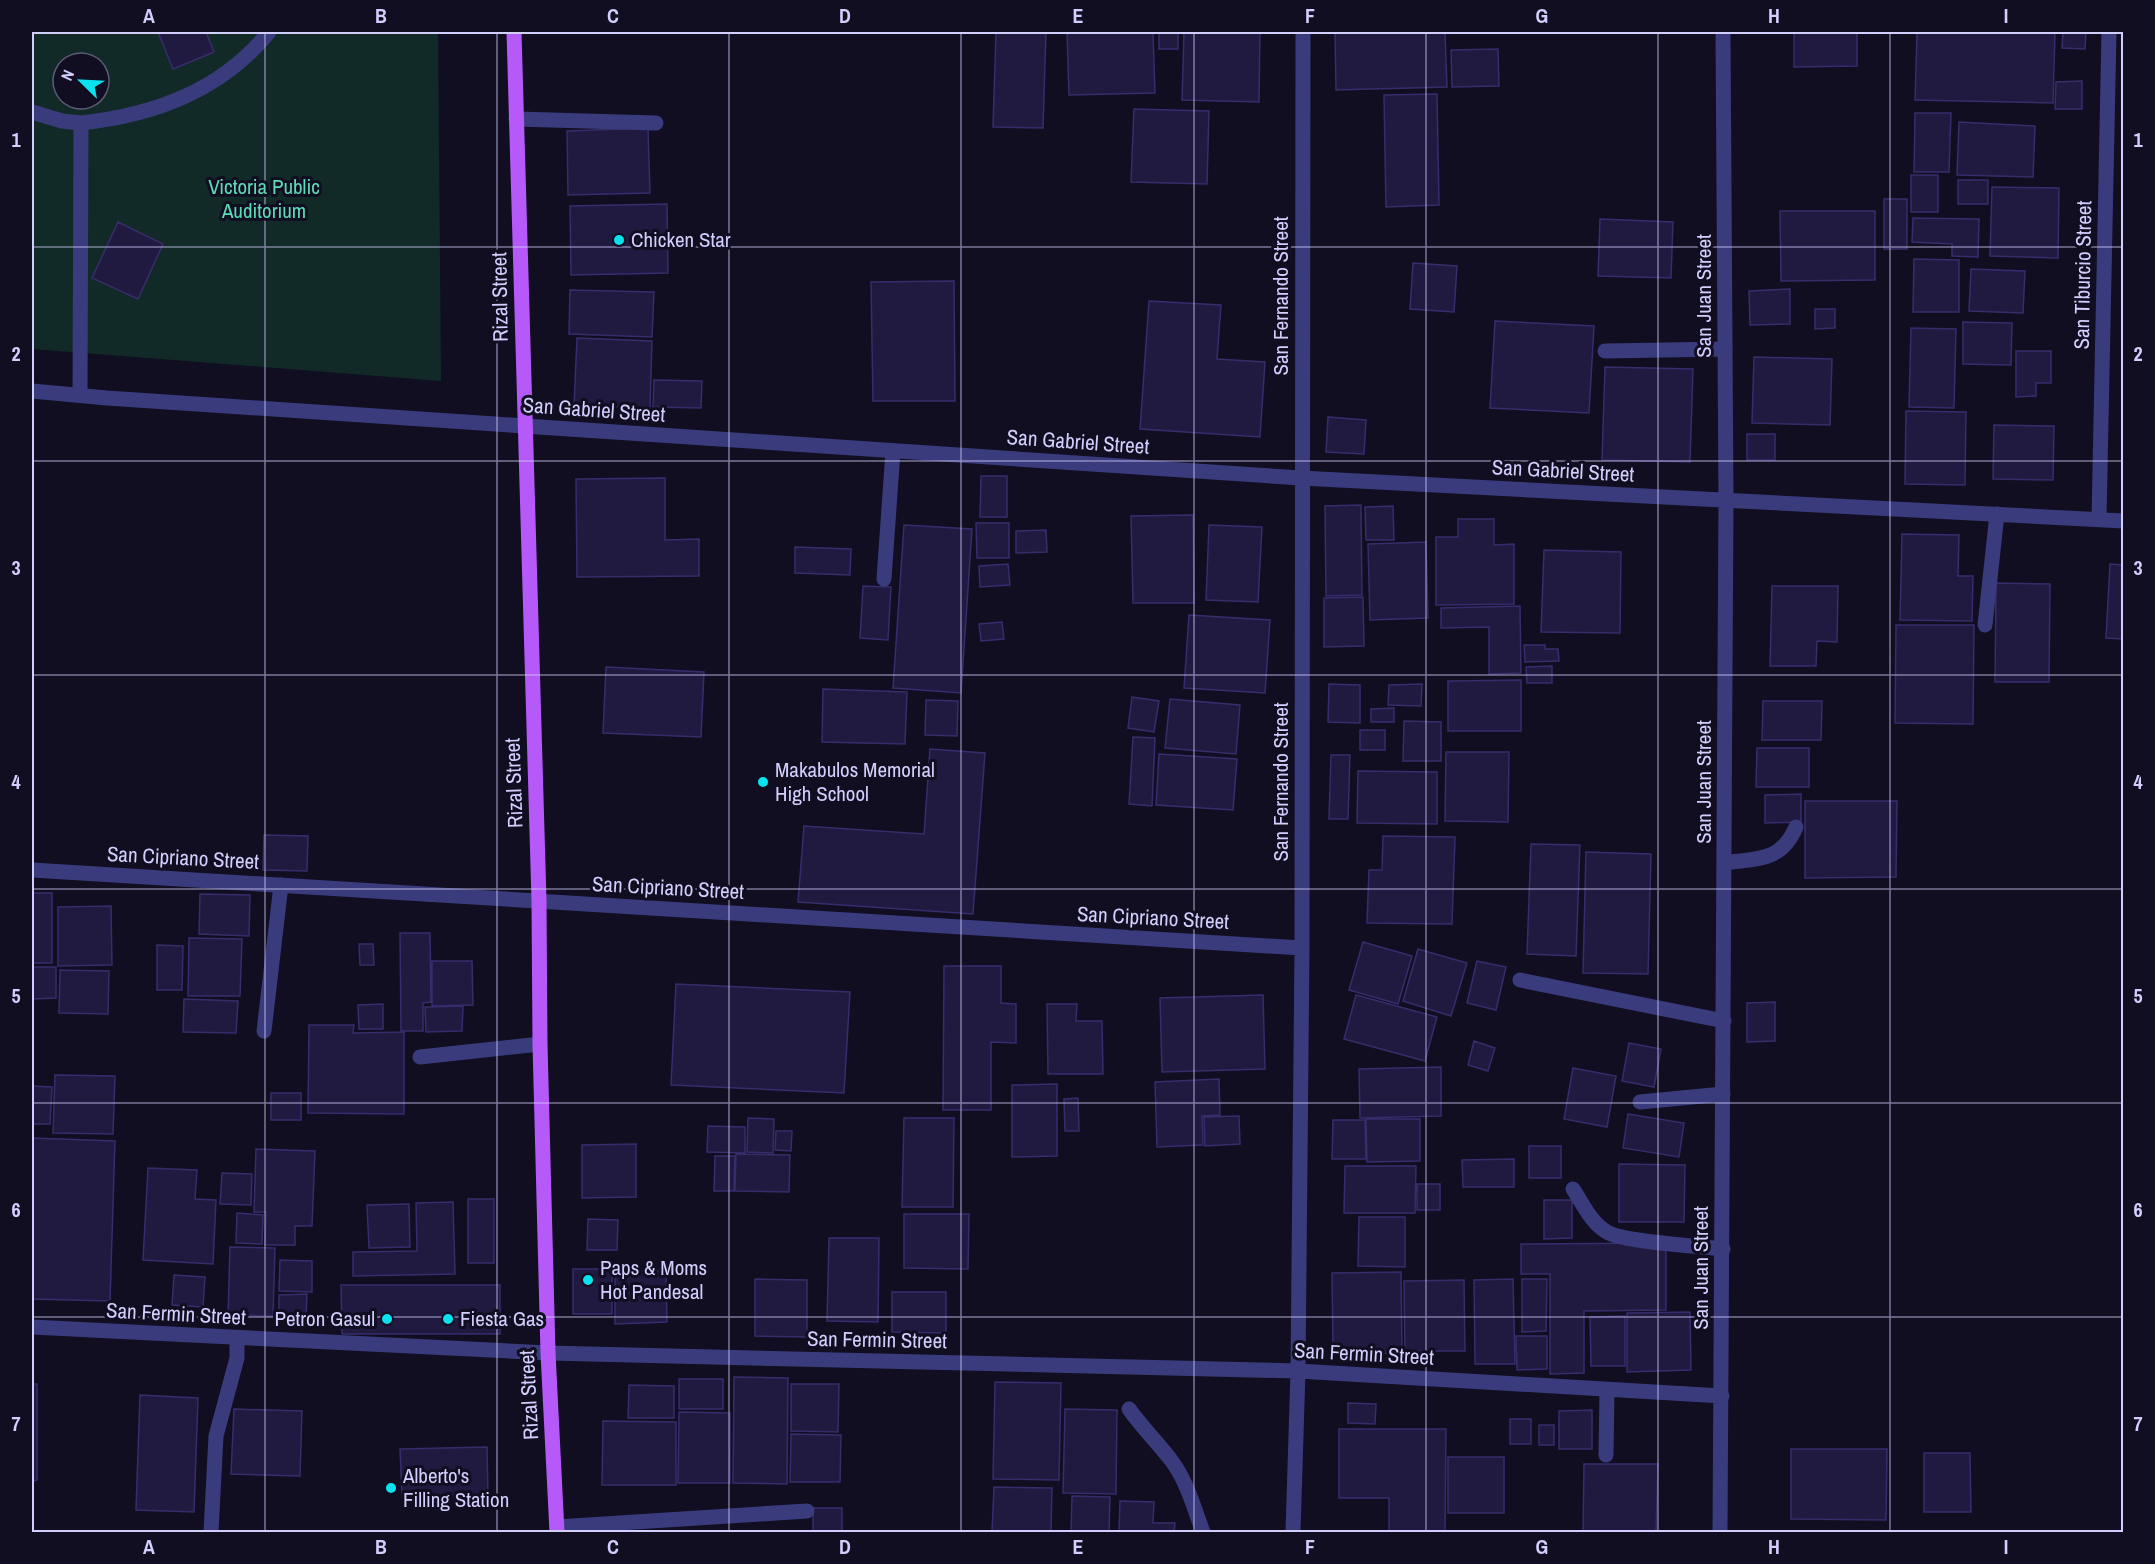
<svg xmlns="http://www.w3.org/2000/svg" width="2155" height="1564" font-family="'Archivo Narrow',sans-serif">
  <rect width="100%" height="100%" fill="#100e20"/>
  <path fill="#112a28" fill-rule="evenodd" d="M32,32H438L441,381L32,349ZM63,63H99V99H63Z"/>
  <path fill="#201a40" stroke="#372d6c" stroke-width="1.5" d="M158,32H206L214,52L173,69Z
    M996,32H1046L1043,128L993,127Z
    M1067,32H1153L1155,93L1069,95Z
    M1159,32H1178V49H1159Z
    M1184,32H1260L1259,102L1182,100Z
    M1335,32H1445L1447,87L1336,90Z
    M1794,32H1857V66L1794,67Z
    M1917,32H2055L2053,103L1915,100Z
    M2063,32H2086L2085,49L2062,48Z
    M1498,49L1499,86L1452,87L1451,50Z
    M2082,81V109H2055L2056,82Z
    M1437,94L1439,205L1386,207L1384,95Z
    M1134,109L1209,111L1207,184L1131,182Z
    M1915,113H1951L1949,172H1914Z
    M1959,122L2035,126L2033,177L1957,175Z
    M648,128L650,193L568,195L567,131Z
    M1911,175H1938V212H1911Z
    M1958,180H1988V204H1958Z
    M1992,187L2059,188L2058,258L1990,256Z
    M1884,199H1907V249H1884Z
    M667,204L668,273L571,275L570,206Z
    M1780,211H1875V280L1781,281Z
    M1913,218L1979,219L1978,257L1952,256V244L1912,242Z
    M1600,219L1673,222L1671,278L1598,276Z
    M118,222L163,244L138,299L92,278Z
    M1914,259L1959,260V312H1913Z
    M1413,263L1457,266L1454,312L1410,309Z
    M1971,269L2025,271L2023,313L1969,311Z
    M954,281L955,401H873L871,282Z
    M1790,289V324L1750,325L1749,291Z
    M570,290L654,292L652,337L569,334Z
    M1149,301L1221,305L1217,359L1265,362L1260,437L1140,429Z
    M1815,309H1835V328L1815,329Z
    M1495,321L1594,326L1589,413L1490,408Z
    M1963,322L2012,323L2011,365L1963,364Z
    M1911,328L1956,329L1954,408L1909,407Z
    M577,338L652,341L650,408L574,406Z
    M2016,351H2051V383H2036V396L2016,397Z
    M1754,357L1832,359L1830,425L1752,423Z
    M1605,367L1693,369L1690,462L1602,460Z
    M654,380L702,381L701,408L653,407Z
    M1906,411L1966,412L1965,485L1905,484Z
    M1328,417L1366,420L1364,454L1326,452Z
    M1994,425L2054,426L2053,480L1993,479Z
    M1747,434H1775V460H1747Z
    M981,476H1007V517H980Z
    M665,478V540L699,539V576L577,577L576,479Z
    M1361,505L1362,595L1326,596L1325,506Z
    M1393,506L1394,540H1366L1365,507Z
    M1193,515L1194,603H1133L1131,516Z
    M1458,519H1494V545L1514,544V604L1436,605V537H1458Z
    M976,523H1009V558H977Z
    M904,525L972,529L961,693L893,688Z
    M1209,525L1262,527L1258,602L1206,600Z
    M1046,530L1047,552L1016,553V531Z
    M1902,534L1959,535L1958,576H1973L1972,621L1900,620Z
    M1426,542L1428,618L1370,620L1368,544Z
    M795,547L851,549L850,575L795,573Z
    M1544,550L1621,552L1620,633L1541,632Z
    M1008,564L1010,585L980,587L979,566Z
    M2110,564L2124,565V639L2106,638Z
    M1996,583L2050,584L2049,682H1995Z
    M863,586L891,587L888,640L860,638Z
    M1772,586H1838L1837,642L1817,641L1816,666H1770Z
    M1363,597L1364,646L1324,647V598Z
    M1520,606L1521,673L1489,674V627L1441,628V608Z
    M1189,615L1270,620L1265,693L1184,688Z
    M1002,622L1004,639L981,641L979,624Z
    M1896,625H1974L1973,724L1895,723Z
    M1524,645H1545V649H1558L1559,661L1525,662Z
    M1552,666V683H1527L1526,667Z
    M606,667L704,672L701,737L603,733Z
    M1521,680V731H1448V681Z
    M1329,684L1360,685V723L1328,722Z
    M1422,684L1421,706L1388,705L1389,685Z
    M823,689L907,692L905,744L822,742Z
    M1132,697L1159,701L1154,732L1128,728Z
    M1170,699L1240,705L1236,754L1165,748Z
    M926,700L958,701L957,736L925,735Z
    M1763,701H1822L1821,740H1762Z
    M1394,708V722H1371V709Z
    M1404,721L1441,722V761H1403Z
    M1360,730H1385V750H1360Z
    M1133,737L1155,738L1152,806L1129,804Z
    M1757,748H1809V787H1756Z
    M930,749L985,753L973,914L798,902L804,826L924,834Z
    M1446,752H1509L1508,822L1445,821Z
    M1159,754L1237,759L1233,810L1156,805Z
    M1331,755H1350L1348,819H1329Z
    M1358,771L1437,772V824L1357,823Z
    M1801,794V822L1765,823V795Z
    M1805,801H1897L1896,877L1805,878Z
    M264,835L308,836L307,871L263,870Z
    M1383,836L1455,837L1452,924L1367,923L1369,870H1382Z
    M1531,844L1580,845L1576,956L1527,954Z
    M1586,852L1651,854L1648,974L1583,973Z
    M32,893H52V963H32Z
    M200,894L250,895L249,936L199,934Z
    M111,906L112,965L58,966V907Z
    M400,933H430L431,1002L423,1003V1031H401Z
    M189,938L242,939L240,996H188Z
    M1363,942L1412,956L1398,1004L1349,990Z
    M359,944H373L374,965H360Z
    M157,945L183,946L182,990H157Z
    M1418,949L1467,963L1451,1016L1403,1001Z
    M432,961H472L473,1005L432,1006Z
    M1477,961L1506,967L1496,1010L1467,1003Z
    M944,966H1001V1003L1016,1004V1043L991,1042V1110H943Z
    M32,967H56V998L32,999Z
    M60,970L109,971L108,1014L59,1013Z
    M676,984L850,992L844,1093L671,1085Z
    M1263,995L1265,1069L1162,1072L1160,998Z
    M1356,995L1437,1017L1425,1061L1344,1039Z
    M184,999L238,1001L236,1033L183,1032Z
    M1775,1002V1041L1747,1042V1003Z
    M383,1004V1029H359L358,1005Z
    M1047,1004H1077L1076,1021H1102L1103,1074H1048Z
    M463,1006L462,1031L426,1032L425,1007Z
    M309,1025H354L353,1033L404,1032V1114L308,1113Z
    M1474,1041L1495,1048L1488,1071L1468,1065Z
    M1629,1043L1661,1049L1654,1087L1622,1081Z
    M1441,1067V1116L1360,1118L1359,1069Z
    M1573,1068L1616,1076L1607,1127L1564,1119Z
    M55,1075L115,1076L113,1134L53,1133Z
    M1219,1079L1220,1115L1202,1116L1203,1145L1157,1147L1155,1082Z
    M1057,1084V1156L1012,1157V1085Z
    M32,1086L52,1087L50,1124H32Z
    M271,1093H301V1120H271Z
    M1078,1098L1079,1131H1065L1064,1099Z
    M1628,1114L1684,1123L1679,1157L1623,1148Z
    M1239,1116L1240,1144L1205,1146L1204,1117Z
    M748,1118L774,1119L773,1153L747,1152Z
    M904,1118H954L953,1207H902Z
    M1366,1119H1420V1161L1367,1162Z
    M1333,1120H1365L1366,1159H1332Z
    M708,1126L745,1127V1153L707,1152Z
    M776,1131H792L791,1151L775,1150Z
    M32,1138L115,1141L110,1301L32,1299Z
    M636,1144V1197L582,1198V1145Z
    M1529,1146H1561V1178H1529Z
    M256,1149L315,1151L312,1226H295V1245H265L266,1212H254Z
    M736,1154L790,1155L789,1192L735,1191Z
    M715,1156H735L734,1191H714Z
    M1514,1159V1187H1463L1462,1160Z
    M1619,1164L1685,1165L1684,1222H1619Z
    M1345,1166H1416L1415,1213H1344Z
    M148,1168L197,1170L195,1199L216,1200L213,1264L143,1260Z
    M222,1173L252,1174L251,1205L220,1204Z
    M1417,1184H1440V1210H1417Z
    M468,1199H494V1263H468Z
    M1544,1200H1572V1238L1544,1239Z
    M453,1202L455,1274L353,1276V1252L417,1251L416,1203Z
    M409,1204L410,1247L369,1248L367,1205Z
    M237,1213L263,1215L262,1244L236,1243Z
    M904,1214H969L968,1269L904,1268Z
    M1359,1217H1405V1267L1358,1266Z
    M588,1219L618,1220L617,1250H587Z
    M829,1238H879L878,1322L827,1321Z
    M1666,1243V1310L1584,1311V1373L1550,1374V1274H1521V1244Z
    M230,1247L275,1248L273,1316L228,1315Z
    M280,1260L312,1261V1292L279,1291Z
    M573,1269H612V1314H573Z
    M615,1271H666L667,1322L615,1324Z
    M1401,1272L1402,1353L1333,1354L1332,1273Z
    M174,1275L205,1277L203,1307L172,1305Z
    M755,1279L807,1280V1337L755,1336Z
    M1513,1279L1515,1364H1475L1474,1280Z
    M1522,1279H1547L1546,1331L1522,1332Z
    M1464,1280L1465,1351H1405L1404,1281Z
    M341,1285H500V1334H342Z
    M892,1292H946V1333L892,1332Z
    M307,1294L306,1316H279V1295Z
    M1690,1312L1691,1370L1627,1372V1313Z
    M1625,1316V1366H1591L1590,1317Z
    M1516,1336H1547V1369L1517,1370Z
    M734,1377L788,1378L787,1484L733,1483Z
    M679,1379H723V1409H679Z
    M995,1382L1061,1383L1059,1480L993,1479Z
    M32,1384H37V1480L32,1481Z
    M791,1384H839L838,1432L791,1431Z
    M629,1385L674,1386V1418H628Z
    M140,1395L198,1398L194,1512L136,1510Z
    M1348,1403L1376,1404L1375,1424L1348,1423Z
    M234,1409L302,1411L300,1476L231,1474Z
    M1065,1409L1117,1410L1116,1494L1063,1493Z
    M1592,1410V1449H1559V1411Z
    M679,1412L730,1413V1483H678Z
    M1510,1419H1531V1444H1510Z
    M603,1421L676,1422V1485H602Z
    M1539,1425H1554V1445H1539Z
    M1339,1429H1446L1445,1532H1389V1498H1339Z
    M791,1434L841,1435L840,1482H790Z
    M487,1447L488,1494L402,1496L400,1449Z
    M1791,1449H1887L1886,1520L1791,1519Z
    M1924,1453H1970L1971,1512H1924Z
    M1448,1457H1504V1513H1448Z
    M1584,1464H1658L1656,1532H1583Z
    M994,1487L1052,1488L1051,1532H992Z
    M1072,1496L1110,1497L1109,1532H1071Z
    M1120,1501L1154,1502L1153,1523H1175L1174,1532H1119Z
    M813,1508H842V1532H813Z"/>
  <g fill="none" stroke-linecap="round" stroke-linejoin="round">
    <path stroke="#3a3b7d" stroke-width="15" d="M32,112L62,121L81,123L80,395
      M516,119L656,123
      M81,123C154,115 221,91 269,32
      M1605,351L1725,349
      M884,579L893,451
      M1985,625L1997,514
      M1725,863C1758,858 1781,862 1796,827
      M264,1031L281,885
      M420,1057L540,1044
      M1640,1102L1723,1094
      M1573,1189C1583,1204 1591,1223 1607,1232C1622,1242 1700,1246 1723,1249
      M1129,1409C1142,1427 1157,1442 1171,1460C1187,1481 1194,1508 1203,1532
      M1606,1455L1607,1390"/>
    <path stroke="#3a3b7d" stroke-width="15" d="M32,391L107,398L1301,478L2124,521
      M2099,519L2109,32
      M32,870L1302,948
      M1520,980L1724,1021
      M32,1327L548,1353L1298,1371L1722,1396
      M557,1527L807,1511
      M211,1532L216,1436L237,1358V1338
      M1293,1532L1298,1371L1302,948L1303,32
      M1720,1532L1726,501L1723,32"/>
    <path stroke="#b659f9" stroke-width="15" d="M514,32L539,901L540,1044L548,1353L557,1532"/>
  </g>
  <path fill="none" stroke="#d2cefd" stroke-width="1.5" stroke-opacity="0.55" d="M265,32V1532M497,32V1532M729,32V1532M961,32V1532M1194,32V1532M1426,32V1532M1658,32V1532M1890,32V1532M32,247H2124M32,461H2124M32,675H2124M32,889H2124M32,1103H2124M32,1317H2124"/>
  <g fill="#08e3ef" stroke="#100e20" stroke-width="2">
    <circle cx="619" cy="240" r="6"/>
    <circle cx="763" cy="782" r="6"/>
    <circle cx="588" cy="1280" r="6"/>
    <circle cx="387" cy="1319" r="6"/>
    <circle cx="448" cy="1319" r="6"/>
    <circle cx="391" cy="1488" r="6"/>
  </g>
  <g text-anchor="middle" stroke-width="6" stroke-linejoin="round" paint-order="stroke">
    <g font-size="21" fill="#5ddab6" stroke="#100e20">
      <text x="264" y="194">Victoria Public<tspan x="264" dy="24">Auditorium</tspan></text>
    </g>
    <g font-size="21" fill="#d2cefd" stroke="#100e20" text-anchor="start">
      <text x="631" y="247">Chicken Star</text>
      <text x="775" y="777">Makabulos Memorial<tspan x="775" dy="24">High School</tspan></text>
      <text x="600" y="1275">Paps &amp; Moms<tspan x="600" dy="24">Hot Pandesal</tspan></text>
      <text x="375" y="1326" text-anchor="end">Petron Gasul</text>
      <text x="460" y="1326">Fiesta Gas</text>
      <text x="403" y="1483">Alberto's<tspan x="403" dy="24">Filling Station</tspan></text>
    </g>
    <g font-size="21" fill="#d2cefd" stroke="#100e20">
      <text transform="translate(2083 275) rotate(-89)" y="7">San Tiburcio Street</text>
      <text transform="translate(1281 296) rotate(-90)" y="7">San Fernando Street</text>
      <text transform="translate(1704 296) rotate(-90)" y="7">San Juan Street</text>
      <text transform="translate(500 297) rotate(-91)" y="7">Rizal Street</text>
      <text transform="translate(594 410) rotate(4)" y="7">San Gabriel Street</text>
      <text transform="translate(1078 442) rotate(4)" y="7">San Gabriel Street</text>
      <text transform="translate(1563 471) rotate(3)" y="7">San Gabriel Street</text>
      <text transform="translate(1281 782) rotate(-90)" y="7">San Fernando Street</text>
      <text transform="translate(1704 782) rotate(-90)" y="7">San Juan Street</text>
      <text transform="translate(514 783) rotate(-92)" y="7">Rizal Street</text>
      <text transform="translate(183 858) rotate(3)" y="7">San Cipriano Street</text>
      <text transform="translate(668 888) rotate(3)" y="7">San Cipriano Street</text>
      <text transform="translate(1153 918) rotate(3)" y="7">San Cipriano Street</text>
      <text transform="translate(1701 1268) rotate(-90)" y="7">San Juan Street</text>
      <text transform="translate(176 1314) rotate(3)" y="7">San Fermin Street</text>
      <text transform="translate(877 1340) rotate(1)" y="7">San Fermin Street</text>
      <text transform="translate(1364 1354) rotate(3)" y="7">San Fermin Street</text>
      <text transform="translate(529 1395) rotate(-93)" y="7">Rizal Street</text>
    </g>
  </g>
  <rect width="2155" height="1564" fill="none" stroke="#100e20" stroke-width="66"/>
  <g transform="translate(81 81) rotate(294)"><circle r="28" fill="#100e20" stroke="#5e5b78" stroke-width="1.5"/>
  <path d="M0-4.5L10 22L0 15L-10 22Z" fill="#08e3ef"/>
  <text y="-9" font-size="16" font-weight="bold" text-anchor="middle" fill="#d2cefd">N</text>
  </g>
  <rect x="33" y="33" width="2089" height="1498" fill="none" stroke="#d2cefd" stroke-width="2"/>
  <g font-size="20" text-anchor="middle" font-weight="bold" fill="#d2cefd">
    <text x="149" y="23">A</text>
    <text x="381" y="23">B</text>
    <text x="613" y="23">C</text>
    <text x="845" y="23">D</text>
    <text x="1078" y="23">E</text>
    <text x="1310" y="23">F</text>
    <text x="1542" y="23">G</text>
    <text x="1774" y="23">H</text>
    <text x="2006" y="23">I</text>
    <text x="16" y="147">1</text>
    <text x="2138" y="147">1</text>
    <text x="16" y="361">2</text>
    <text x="2138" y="361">2</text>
    <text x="16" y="575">3</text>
    <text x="2138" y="575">3</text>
    <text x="16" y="789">4</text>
    <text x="2138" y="789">4</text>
    <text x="16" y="1003">5</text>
    <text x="2138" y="1003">5</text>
    <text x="16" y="1217">6</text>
    <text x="2138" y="1217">6</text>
    <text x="16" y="1431">7</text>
    <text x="2138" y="1431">7</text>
    <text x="149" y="1554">A</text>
    <text x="381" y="1554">B</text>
    <text x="613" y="1554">C</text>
    <text x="845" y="1554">D</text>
    <text x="1078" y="1554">E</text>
    <text x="1310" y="1554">F</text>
    <text x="1542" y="1554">G</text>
    <text x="1774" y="1554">H</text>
    <text x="2006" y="1554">I</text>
  </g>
</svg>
